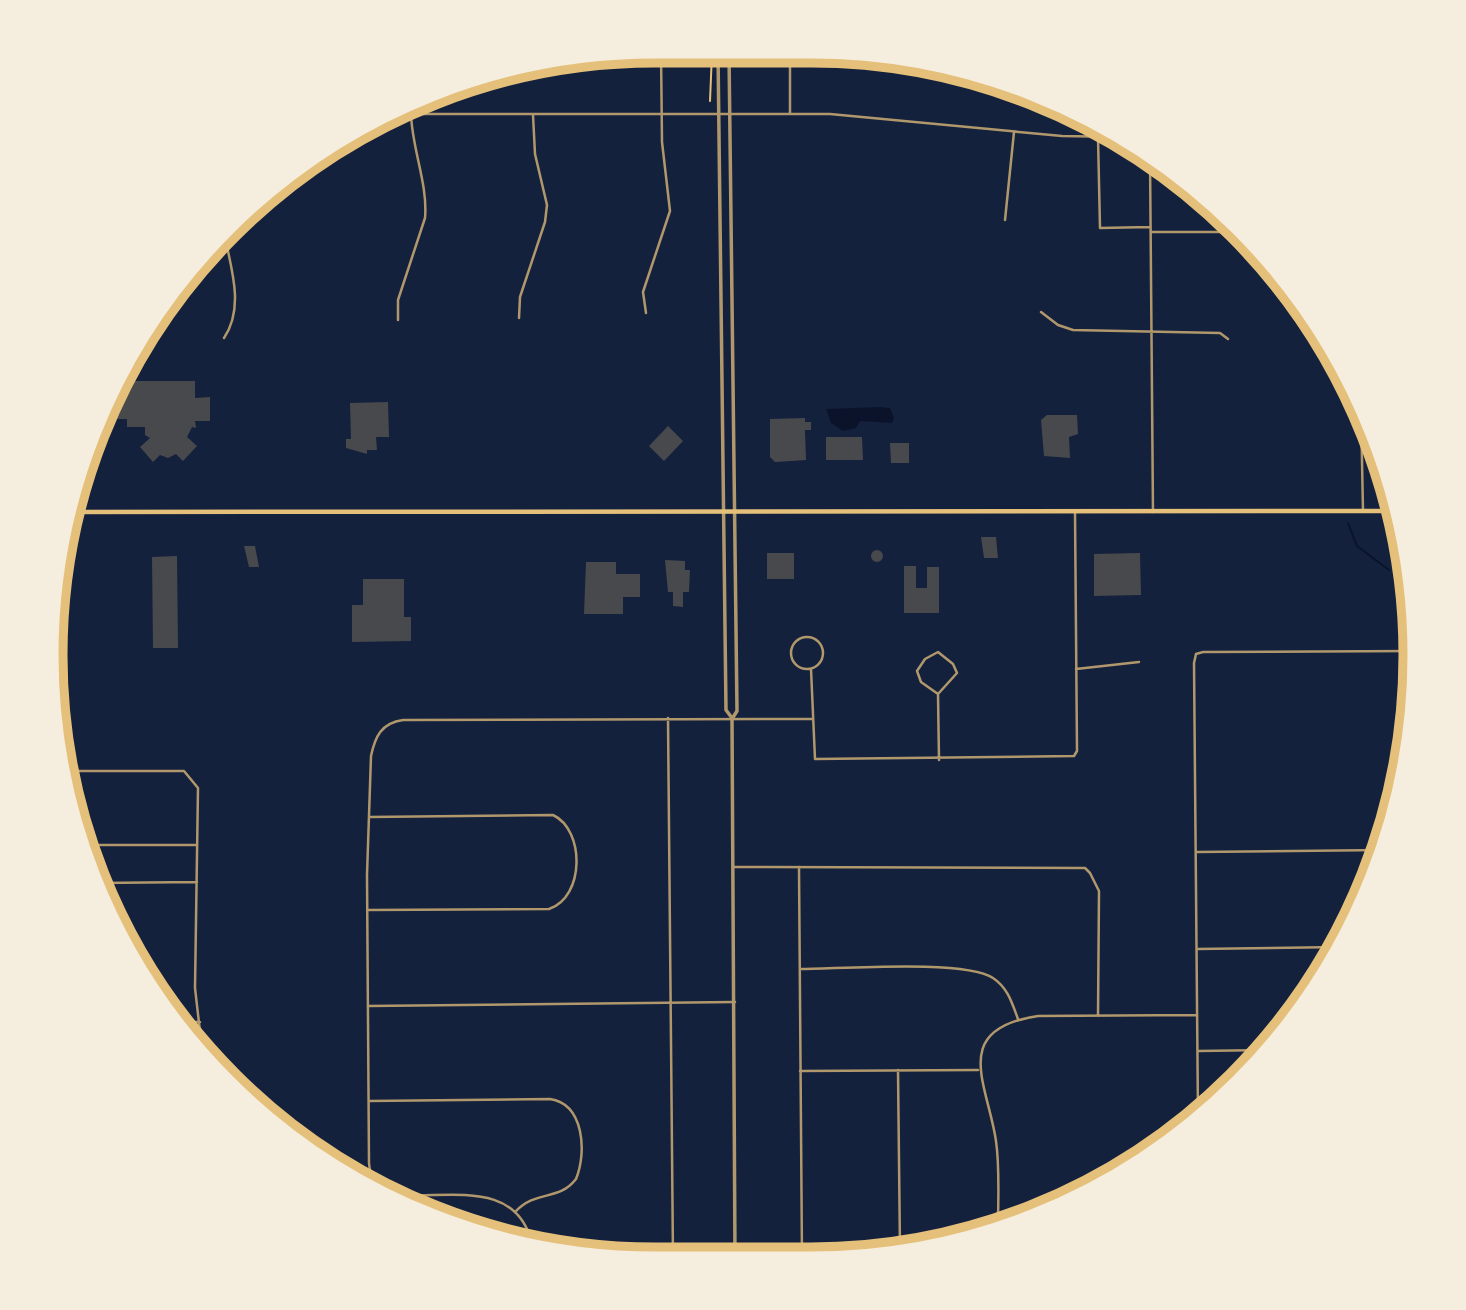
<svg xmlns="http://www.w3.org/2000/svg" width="1466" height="1310" font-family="'PT Sans Narrow',sans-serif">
  <rect width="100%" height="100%" fill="#14213d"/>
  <path fill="#0b132b" d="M879,407L890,408L894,418L892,423L860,421L856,428L843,431L831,423L826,409Z"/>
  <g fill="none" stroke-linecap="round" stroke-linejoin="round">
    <path stroke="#0b132b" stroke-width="2" d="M1348,523L1357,546L1389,570"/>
  </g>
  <path fill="#48494c" d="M117,381H195V398L210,397V421H195L196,428L192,427L187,437L197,446L183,461L176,454L168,458L160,455L153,462L140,447L150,438L145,435V427H127V419H117Z
    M388,402L389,437H376L377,450H367V454L346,448V439H351L350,403Z
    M1077,415L1078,434L1069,437L1070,458L1044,456L1041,420L1047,415Z
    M805,418V422H811V430H805L806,460L775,462L770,457V419Z
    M668,426L683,441L664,461L649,446Z
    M826,437H862L863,460H826Z
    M890,443H909V463H891Z
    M981,537H996L998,558H984Z
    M244,546H255L259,567H249Z
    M871 556a6 6 0 1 1 12 0a6 6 0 1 1-12 0Z
    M767,553H794V579H767Z
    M1140,553L1141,595L1094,596V554Z
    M177,556L178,648H153L152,557Z
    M665,560L685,561V570H690L689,592H683V607L673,606V592H668Z
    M586,562H616V574H640V597H623V614H584Z
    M904,566H916V588H927V567H939V613H904Z
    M363,579H404V617H411V641L352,642V605H363Z"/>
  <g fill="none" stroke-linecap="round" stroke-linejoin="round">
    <path stroke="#e5c07b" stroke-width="2" d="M710,101L712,53"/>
    <path stroke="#b1986c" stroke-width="2.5" d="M790,56V113
      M387,114H830L1062,136L1121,137
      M1091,124V137
      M1098,137L1100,228L1150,227
      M1150,158L1153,512
      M1005,220L1014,132
      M1151,232H1239
      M1041,312L1058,325L1073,330L1220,333L1228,339
      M646,313L643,292L670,211L662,142L661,51
      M519,318L520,297L545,222L547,205L535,154L533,115
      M398,320V300L425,218C428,184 412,149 411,114
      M224,338C244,309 232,270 225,238
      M1361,409L1363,511
      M791 653a16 16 0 1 1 32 0a16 16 0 1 1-32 0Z
      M811,669L815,759L1074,756L1077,751L1075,512
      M1076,669L1139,662
      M938,694L921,682L917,671L925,659L938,652L953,664L957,673L938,694L939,760
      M668,718L673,1258
      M66,771H184L198,788L195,988L202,1049
      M84,845H196
      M1197,852L1383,850
      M733,867L1085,868L1090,873L1099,891L1098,1016
      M799,867L802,1258
      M98,883L197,882
      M367,910L549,909C585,897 585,830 553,815L369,817
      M1197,949L1339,947
      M800,969C839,969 965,959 993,978C1008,988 1012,1003 1018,1019
      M368,1006L735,1002
      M175,1022H200
      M1198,1051L1268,1050
      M898,1070L900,1250
      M800,1071L978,1070
      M369,1101L550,1099C584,1104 587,1152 576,1179C558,1202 537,1189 515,1212
      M1198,1116L1194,663L1196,654L1203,652L1413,651
      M998,1227C998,1199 1000,1169 996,1141C988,1085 949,1029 1038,1016L1197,1015
      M532,1244C516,1175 441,1201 391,1194C377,1189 370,1178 369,1163L367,875L371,756C375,737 381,723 403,720L812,719"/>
    <path stroke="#b1986c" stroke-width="3.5" d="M718,53L726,710L732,718
      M729,54L737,711L732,719L735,1258"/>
    <path stroke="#e5c07b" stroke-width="4.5" d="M71,512L1397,511"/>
  </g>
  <path d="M0 0H1466V1310H0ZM655 63H811A592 592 0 0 1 1403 655V655A592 592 0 0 1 811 1247H655A592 592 0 0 1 63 655V655A592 592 0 0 1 655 63Z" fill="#f5edde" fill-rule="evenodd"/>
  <path fill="none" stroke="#e5c07b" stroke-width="9" d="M655 63H811A592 592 0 0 1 1403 655V655A592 592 0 0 1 811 1247H655A592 592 0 0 1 63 655V655A592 592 0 0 1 655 63Z"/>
</svg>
